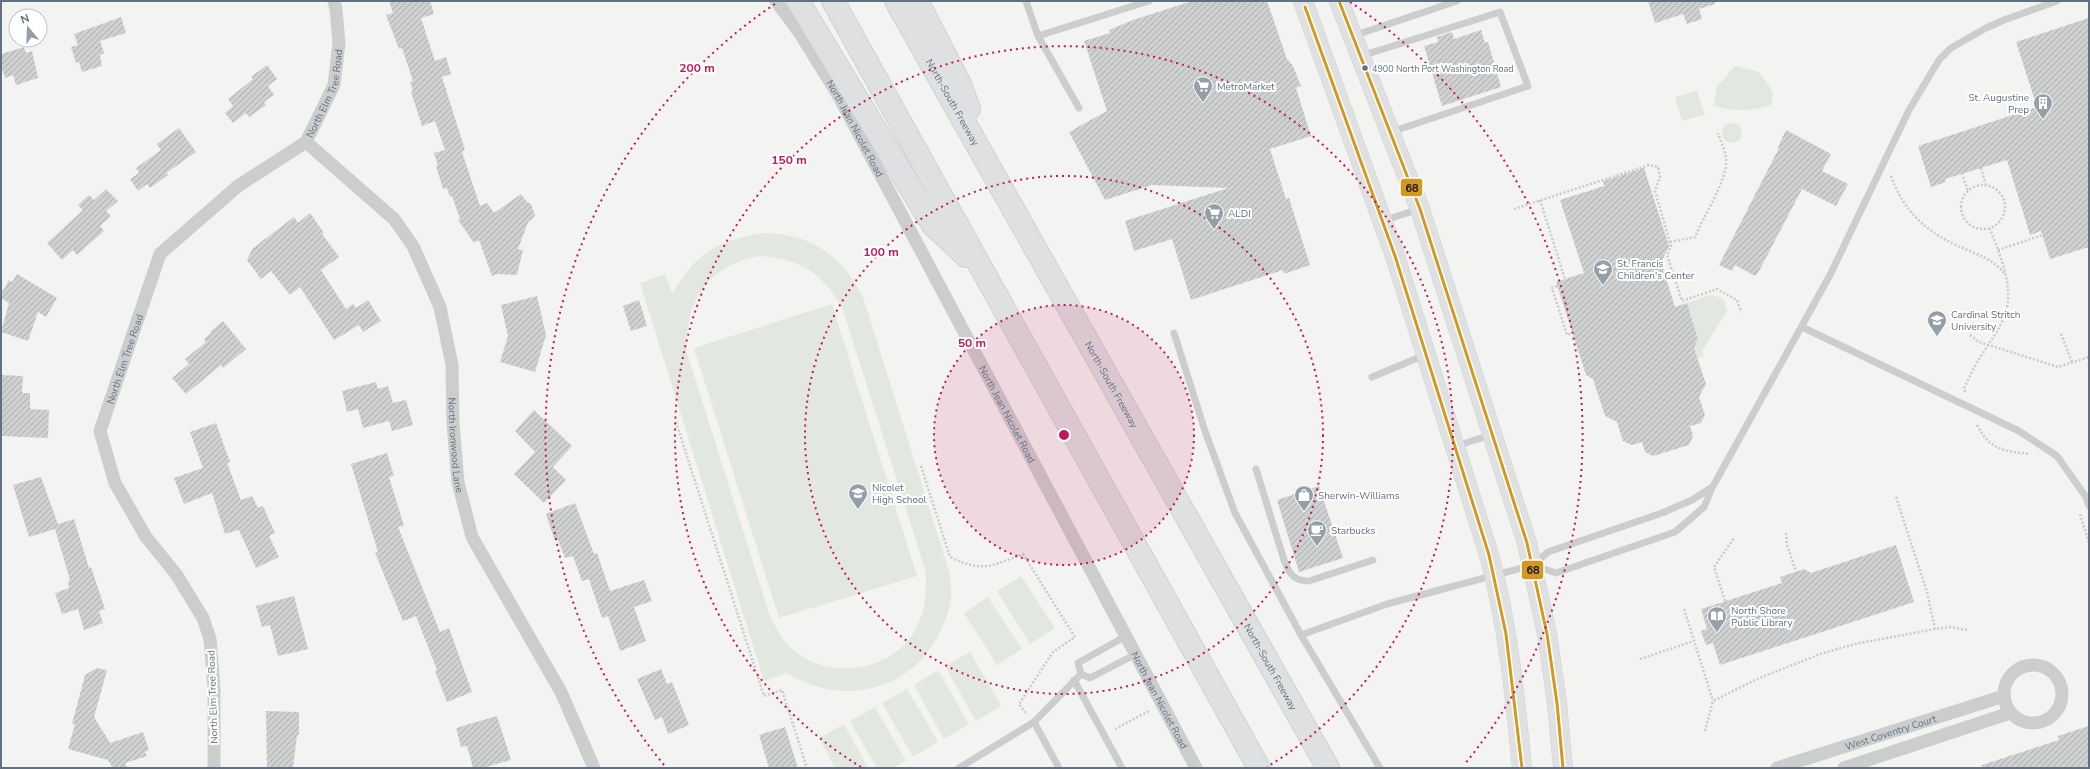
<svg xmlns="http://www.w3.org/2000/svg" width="2090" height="769" font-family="'Nunito Sans',sans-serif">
  <defs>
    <pattern id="building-hatch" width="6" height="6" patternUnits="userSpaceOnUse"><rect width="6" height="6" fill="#cfd1d1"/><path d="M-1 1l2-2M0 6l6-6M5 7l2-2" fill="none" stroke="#abaeaf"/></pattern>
  </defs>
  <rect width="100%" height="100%" fill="#f3f4f1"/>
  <path fill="#e2e7df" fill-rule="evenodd" d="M1735,66L1759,72L1773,92L1771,105C1750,111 1734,112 1713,106L1717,87Z
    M1697,91L1705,115L1682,121L1675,97Z
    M1722 133a10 10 0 1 1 20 0a10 10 0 1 1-20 0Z
    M762,233C811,233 841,255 863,297L950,574C950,582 952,590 951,598C950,609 945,620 941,630C913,691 843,708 787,673L764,681L640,283L665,274L672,294C694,255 718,240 762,233ZM760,256C801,259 821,272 842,307L925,569C926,586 927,601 921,617C903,671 830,685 790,647C780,638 775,625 769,613L687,353C683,303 709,264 760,256Z
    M1711,295L1723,298L1727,311L1702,351L1704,356L1697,358L1694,348L1698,339L1687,303Z
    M832,304L917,576L779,618L694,348Z
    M1021,576L1055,628L1030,644L997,591Z
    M988,597L1022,649L997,665L964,613Z
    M970,652L1001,706L976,721L945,666Z
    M938,670L969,724L944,739L914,685Z
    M907,689L938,742L913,757L882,703Z
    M875,707L906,761L893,768H877L850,721Z
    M844,724L868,768H835L819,738Z"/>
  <path fill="url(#building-hatch)" d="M389,1H430L434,14L421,18L435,61L446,57L451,74L442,77L465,150L462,152L480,206L487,203L494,213L521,194L527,202L531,204L535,216L528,222L518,249L523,250L517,275L498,274L492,276L479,240L474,243L458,220L460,219L452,196L450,197L447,188L443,189L436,166L438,165L434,153L445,150L435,121L422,126L411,92L413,91L410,82L413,81L402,48L399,49L386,15L393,13Z
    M1192,1H1267L1287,59L1293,66L1301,86L1296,88L1311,136L1270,149L1286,199L1289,198L1310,265L1284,274L1283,270L1191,300L1172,239L1134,251L1125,221L1228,188L1152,185L1105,200L1069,132L1107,111L1084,41L1110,33L1109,30L1133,20Z
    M1648,1H1715V4L1699,9L1702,19L1687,24L1683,14L1655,23Z
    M121,17L126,33L100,41L104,53L100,55L102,66L82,72L79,62L76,63L71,47L78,45L74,34Z
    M2089,18V247L2050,259L2041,231L2030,235L2007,160L1945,179L1946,182L1931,187L1918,146L2037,107L2016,42Z
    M1481,30L1485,43L1488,42L1501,87L1442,106L1424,46L1438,42L1437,37L1452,32L1454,39Z
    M24,47L26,53L32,51L38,78L16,85L13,75L5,78L1,65V54Z
    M267,65L277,79L268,86L274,95L264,102L266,105L249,117L246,113L233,123L225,113L233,106L228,99L253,79L251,77Z
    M179,128L196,152L166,173L168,175L150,188L147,184L138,191L130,179L139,173L136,168L161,150L157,144Z
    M1786,130L1831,154L1822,171L1848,184L1836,206L1802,189L1758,273L1755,276L1735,265L1732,271L1719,265L1779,148L1778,147Z
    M1644,168L1669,246L1661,262L1675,307L1687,303L1698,339L1694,348L1706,384L1699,397L1705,415L1701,423L1690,426L1693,436L1689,445L1653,456L1645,452L1642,442L1632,445L1623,441L1617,422L1605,416L1593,379L1586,375L1556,282L1584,273L1560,200L1604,186L1603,181Z
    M106,189L118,201L106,211L111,216L100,226L104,231L77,255L73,250L62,260L47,243L83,210L78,205L89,195L94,200Z
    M310,213L324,233L322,234L339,257L321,270L346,309L353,304L356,308L368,300L381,321L363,332L359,325L334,340L300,287L290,295L271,271L261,279L247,260L252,249L294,217L298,223Z
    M17,274L57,298L46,317L38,312L28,341L1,332L9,303L1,298V294L9,280L12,282Z
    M537,296L546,335L535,372L500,362L508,336L501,305Z
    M639,300L647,326L631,331L623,306Z
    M223,321L246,349L223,368L221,365L186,394L172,378L189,364L185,359L206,342L204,339L211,333L210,332Z
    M1,375L23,376L22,393H30V409L49,410L48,438L1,436Z
    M376,382L378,389L388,386L393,403L406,400L413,425L392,431L389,421L363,428L358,409L347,412L342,391Z
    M534,410L572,446L553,467L566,480L544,503L514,474L535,452L515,431Z
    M216,423L230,462L227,463L241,500L252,496L258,508L263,506L275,533L269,536L279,557L256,568L239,530L225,534L212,493L184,504L174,478L203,468L190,432Z
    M387,453L394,476L389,477L404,526L398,527L440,632L449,628L472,692L447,702L435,671L437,670L416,616L403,621L375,553L378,552L351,464Z
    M41,477L58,524L74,519L89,568L91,567L105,609L99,611L103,623L84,630L78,609L62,614L55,593L69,588L68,581L70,580L55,529L29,537L13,485Z
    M1319,486L1343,558L1299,572L1277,500Z
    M575,503L594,554L597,553L610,591L644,580L652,601L634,607L646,641L620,651L608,616L602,618L589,579L582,581L573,556L565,558L558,540L555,541L546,514Z
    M1896,545L1914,602L1720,665L1713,643L1706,645L1701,631L1707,629L1701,609L1782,583L1780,577L1804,569L1811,573Z
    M294,596L308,649L278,656L270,625L262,627L256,606Z
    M97,668L107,670L94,717L110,743L143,732L149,750L145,752L147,756L125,763L128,768H113L108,760L68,749L75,724H72L85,675Z
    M661,669L667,684L672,682L689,725L668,734L662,717L655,720L637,679Z
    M266,711L299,712V735H297L293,768H267Z
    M497,716L511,760L482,768H473L467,746L461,747L456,728Z
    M2089,726V768H1982V765L2059,740L2058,736Z
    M785,727L798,768H769L759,735Z"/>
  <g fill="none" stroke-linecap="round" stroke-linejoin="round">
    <g stroke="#d1d2d2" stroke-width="20">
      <path id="secondary" d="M1303,1L1395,256L1489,555C1508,625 1515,696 1522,768
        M1339,1L1420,209L1527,543L1547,634L1557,703L1563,768"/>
    </g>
    <g stroke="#d0d1d1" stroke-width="24">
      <g id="highway">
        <path d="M798,1L933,225L966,256"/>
        <path d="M833,1L1259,768"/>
        <path id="s5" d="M896,1L1328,768"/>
        <path d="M917,1L959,82L969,109"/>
      </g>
    </g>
    <path stroke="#cacacb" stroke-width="2.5" stroke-dasharray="2 2" stroke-linecap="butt" d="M1981,168L1986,185
      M1962,173L1968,191
      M1891,176C1903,210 1925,231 1958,246C1976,254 1992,258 2005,274
      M1961 207a22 22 0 1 1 44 0a22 22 0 1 1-44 0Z
      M1540,200L1565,279
      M1514,209L1649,165L1658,167L1660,177L1655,191L1671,246L1667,255L1682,301L1717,289L1737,300L1741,312
      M1670,242L1695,237C1703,217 1728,179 1726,160C1726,151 1720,141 1718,133
      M1998,250L2043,235
      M1557,286L1552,288L1567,335L1572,333
      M2061,334L2072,362
      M1970,335L1979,342L2058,367L2089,357
      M1965,392L1964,388C1968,381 1971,373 1975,366C1988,342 2011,320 2008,291C2007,270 1997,248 1990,229
      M676,422L764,696L782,690L807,768
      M1977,425C1990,450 2004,451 2030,454
      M921,466L950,557C983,573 991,566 1023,554L1075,637L1053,652L1019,704L1026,713
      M1896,497L1927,592L1935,629
      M2080,514L2089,543
      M1786,533L1787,545L1796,571
      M1725,601L1714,567L1734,538
      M1684,609L1713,701
      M1640,659L1694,641
      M1115,729L1149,711
      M1705,731L1713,701L1757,679L1823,653L1855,644L1935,629L1950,627L1967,630"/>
    <path stroke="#cccece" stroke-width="7" d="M1026,1L1038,36L1149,1
      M1038,36L1079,108
      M1353,36L1457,1
      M1361,56L1500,12L1528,86L1391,132
      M1383,221L1419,209
      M1802,327L2019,431L2057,456L2086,497L2089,506
      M1174,333L1205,431L1235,513L1301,635L1380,768
      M1372,377L1425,355
      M1456,446L1491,435
      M1256,469L1284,560C1289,573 1293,581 1309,581L1373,560
      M1535,566L1556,573L1675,532L1704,507L1712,488L1830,275L1909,110L1939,60L1951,48L1986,28L2004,20L2057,1
      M1301,635L1387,604L1533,565L1548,552L1662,513L1692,500L1711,488
      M1126,636L1078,663L1081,674L1090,678L1136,654
      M1074,680L1122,768
      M1034,722L1059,768
      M959,768L1034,722L1081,674"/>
    <g stroke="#cccece" stroke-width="13">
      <path id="s1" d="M776,1L801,35L837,93L1196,768"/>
      <path id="s2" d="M306,142L394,219L413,246L440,307L452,365L453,424L458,482L472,537L561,692L594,768"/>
      <circle cx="2033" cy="694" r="29"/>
      <path id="s3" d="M214,768V688L210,639L203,618L176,574L146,537L115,483L100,431L160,254L238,186L306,142L334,85L339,43L336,9L334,1"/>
      <path id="s4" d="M1777,768L2004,696"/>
      <path d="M1844,768L2010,713"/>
    </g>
    <use href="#secondary" stroke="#dfe0e1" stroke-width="19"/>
    <use href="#highway" stroke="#dfe0e1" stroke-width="22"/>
    <g stroke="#fff" stroke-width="6">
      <path id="bus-1" d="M1339,1L1420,209L1527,543L1547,634L1557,703L1563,768
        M1305,7L1395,256L1489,555L1506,634L1522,768"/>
    </g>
    <use href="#bus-1" stroke="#d29921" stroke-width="3"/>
  </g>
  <circle cx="1064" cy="435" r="130" fill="#c2185b" fill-opacity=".12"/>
  <g fill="none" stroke="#c2185b" stroke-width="2" stroke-dasharray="2 4">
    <circle cx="1064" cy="435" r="130"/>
    <circle cx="1064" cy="435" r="259"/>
    <path d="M861 767A389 389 0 1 1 1267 767"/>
    <path d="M664 765A519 519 0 0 1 778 2M1350 2A519 519 0 0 1 1464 765"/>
  </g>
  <defs>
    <g id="supermarket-pin" transform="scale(1)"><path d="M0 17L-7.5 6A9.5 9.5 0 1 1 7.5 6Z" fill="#949faa" stroke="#fff"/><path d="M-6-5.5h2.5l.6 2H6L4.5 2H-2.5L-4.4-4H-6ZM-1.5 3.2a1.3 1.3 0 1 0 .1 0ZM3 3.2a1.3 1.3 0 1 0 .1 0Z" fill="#fff"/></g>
    <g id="building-pin" transform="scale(1)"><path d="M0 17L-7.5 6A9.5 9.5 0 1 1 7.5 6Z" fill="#949faa" stroke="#fff"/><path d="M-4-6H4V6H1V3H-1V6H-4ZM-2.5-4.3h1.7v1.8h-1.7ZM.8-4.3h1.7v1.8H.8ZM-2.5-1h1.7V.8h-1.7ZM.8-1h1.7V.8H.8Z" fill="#fff"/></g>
    <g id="school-pin" transform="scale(1)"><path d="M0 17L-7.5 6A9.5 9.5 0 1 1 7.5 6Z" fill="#949faa" stroke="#fff"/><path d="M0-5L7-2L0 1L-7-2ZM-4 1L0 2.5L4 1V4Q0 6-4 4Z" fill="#fff"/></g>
    <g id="shop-pin" transform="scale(1)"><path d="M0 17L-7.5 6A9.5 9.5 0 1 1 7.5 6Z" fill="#949faa" stroke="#fff"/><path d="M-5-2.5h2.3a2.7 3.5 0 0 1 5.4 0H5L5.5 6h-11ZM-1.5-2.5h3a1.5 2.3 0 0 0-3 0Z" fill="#fff"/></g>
    <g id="cafe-pin" transform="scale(1)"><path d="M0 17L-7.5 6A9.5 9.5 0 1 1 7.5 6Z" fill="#949faa" stroke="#fff"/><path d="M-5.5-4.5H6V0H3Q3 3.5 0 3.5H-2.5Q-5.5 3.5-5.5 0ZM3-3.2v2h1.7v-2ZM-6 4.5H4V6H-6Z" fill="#fff"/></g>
    <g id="library-pin" transform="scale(1)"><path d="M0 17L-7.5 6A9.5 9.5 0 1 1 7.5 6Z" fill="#949faa" stroke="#fff"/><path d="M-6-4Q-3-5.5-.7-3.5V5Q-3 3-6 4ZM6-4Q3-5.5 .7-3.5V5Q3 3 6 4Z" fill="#fff"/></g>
  </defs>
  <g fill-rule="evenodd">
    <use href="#supermarket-pin" x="1203" y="86"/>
    <use href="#building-pin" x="2043" y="103"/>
    <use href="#supermarket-pin" x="1214" y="213"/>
    <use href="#school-pin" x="1603" y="269"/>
    <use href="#school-pin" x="1937" y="320"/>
    <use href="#school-pin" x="858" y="493"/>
    <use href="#shop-pin" x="1304" y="495"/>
    <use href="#cafe-pin" x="1317" y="530"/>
    <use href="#library-pin" x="1717" y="616"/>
  </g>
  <circle fill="#617183" stroke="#fff" stroke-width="1.5" cx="1365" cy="68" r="3.5"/>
  <g text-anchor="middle" stroke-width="4" stroke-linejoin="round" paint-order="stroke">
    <g font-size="9" fill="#617183" stroke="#fff" text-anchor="start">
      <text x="1372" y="72">4900 North Port Washington Road</text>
    </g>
    <g font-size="10" fill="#617183" stroke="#fff" text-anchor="start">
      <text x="1217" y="90">MetroMarket</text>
      <text x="2029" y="101" text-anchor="end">St. Augustine<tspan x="2029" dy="12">Prep</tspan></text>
      <text x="1228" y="217">ALDI</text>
      <text x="1617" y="267">St. Francis<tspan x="1617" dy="12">Children's Center</tspan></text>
      <text x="1951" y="318">Cardinal Stritch<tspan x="1951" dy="12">University</tspan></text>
      <text x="872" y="491">Nicolet<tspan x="872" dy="12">High School</tspan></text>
      <text x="1318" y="499">Sherwin-Williams</text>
      <text x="1331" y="534">Starbucks</text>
      <text x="1731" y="614">North Shore<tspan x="1731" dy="12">Public Library</tspan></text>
    </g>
    <g font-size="10" fill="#617183" stroke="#fff">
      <text dy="4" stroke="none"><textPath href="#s3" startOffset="791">North Elm Tree Road</textPath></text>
      <text dy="4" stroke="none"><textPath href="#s5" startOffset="116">North-South Freeway</textPath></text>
      <text dy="4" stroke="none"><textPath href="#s1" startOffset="150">North Jean Nicolet Road</textPath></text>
      <text dy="4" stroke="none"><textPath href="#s3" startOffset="443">North Elm Tree Road</textPath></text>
      <text dy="4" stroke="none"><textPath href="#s5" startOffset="440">North-South Freeway</textPath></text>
      <text dy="4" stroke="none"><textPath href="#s1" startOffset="474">North Jean Nicolet Road</textPath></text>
      <text dy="4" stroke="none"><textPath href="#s2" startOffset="356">North Ironwood Lane</textPath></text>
      <text dy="4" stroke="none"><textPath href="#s5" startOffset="764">North-South Freeway</textPath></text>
      <text transform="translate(212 697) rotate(-92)" y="4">North Elm Tree Road</text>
      <text dy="4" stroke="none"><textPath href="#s1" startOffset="798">North Jean Nicolet Road</textPath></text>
      <text dy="4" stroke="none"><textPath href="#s4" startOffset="119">West Coventry Court</textPath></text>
    </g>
  </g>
  <circle cx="1064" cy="435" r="6" fill="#c2185b" stroke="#fff" stroke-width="2"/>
  <g font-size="12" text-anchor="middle" font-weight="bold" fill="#c2185b" stroke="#fff" stroke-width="4" stroke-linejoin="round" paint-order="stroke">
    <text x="697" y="72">200 m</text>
    <text x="789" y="164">150 m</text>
    <text x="881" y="256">100 m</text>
    <text x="972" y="347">50 m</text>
  </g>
  <g stroke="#fff" stroke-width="1.5">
    <rect x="1400" y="178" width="23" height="19" rx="4" fill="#d29921"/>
    <rect x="1521" y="560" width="23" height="20" rx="4" fill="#d29921"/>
  </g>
  <g font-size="11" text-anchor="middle" font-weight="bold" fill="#111">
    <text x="1412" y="192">68</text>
    <text x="1533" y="574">68</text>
  </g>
  <rect width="2090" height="769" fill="none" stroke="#617183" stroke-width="4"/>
  <g transform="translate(28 28) rotate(341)"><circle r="19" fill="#ffffff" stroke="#c0c6cd"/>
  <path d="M0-3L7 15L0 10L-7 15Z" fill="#949faa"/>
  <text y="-6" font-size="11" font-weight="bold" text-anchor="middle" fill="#617183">N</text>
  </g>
</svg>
